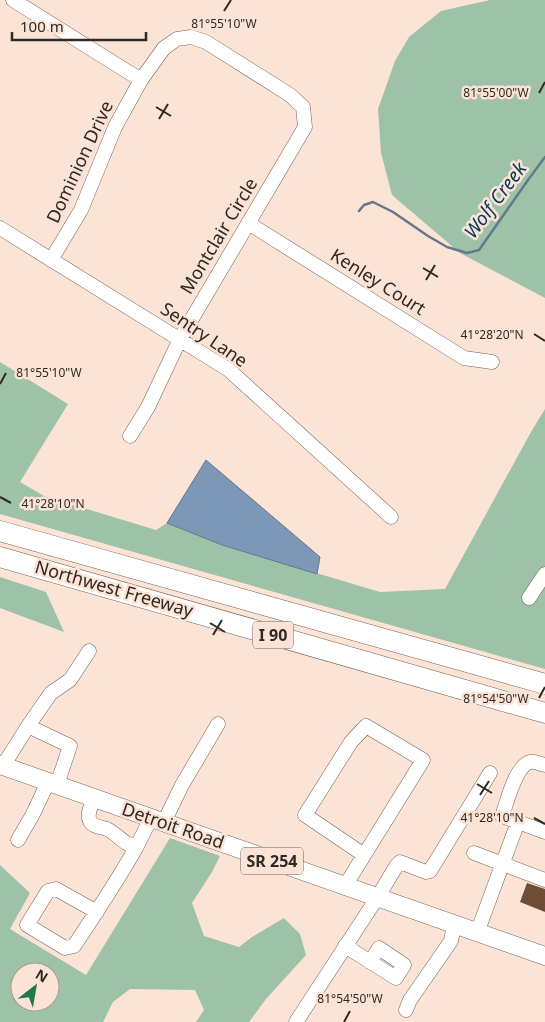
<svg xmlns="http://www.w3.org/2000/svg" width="545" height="1022" font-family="'Noto Sans',sans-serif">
  <rect width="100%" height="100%" fill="#fbe4d6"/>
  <path fill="#9ec2a7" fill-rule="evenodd" d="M490,0H545V298L460,253L392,195L381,153L378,109L395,61L409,37L441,11Z
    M0,362L68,404L20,482L44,496L156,530L167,523L222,545L380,592L445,589L531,432L545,409V669L0,514Z
    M0,577L46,592L64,632L0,608Z
    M170,838L220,856L212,872L192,903L204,936L239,947L252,937L284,918L300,934L306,955L266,999L249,1022H196L204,1010L195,990L130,989L113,1002L103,1022H0V865L30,893L10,929L86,975ZM20,972H50V1002H20Z"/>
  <path fill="#7d98b7" stroke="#66778b" d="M206,460L320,557L317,574L222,545L167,523Z"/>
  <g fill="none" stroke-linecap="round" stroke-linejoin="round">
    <path stroke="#66778b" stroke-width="2.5" d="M359,211L364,205L373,202L393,212L428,236L447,247L467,253L479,250L528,180L545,157"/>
  </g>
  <path fill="#6e4d38" d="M527,883L545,889V912L520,902Z"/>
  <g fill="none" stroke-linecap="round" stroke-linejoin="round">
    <g stroke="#735f53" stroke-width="15">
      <path id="minor" d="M13,0L141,80
        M248,223L464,358L492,362
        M0,228L229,370L391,517
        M51,260L81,210L115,127L141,80L164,48L177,39L191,37L206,42L290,95L303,107L305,127L180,339L148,407L130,436
        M529,598L545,574
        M28,726L70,746L57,785
        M545,765C540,764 535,761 530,762C515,766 507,803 502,816L545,832
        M3,766L30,723L51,693L70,680L89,651
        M95,798C92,804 86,814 90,821C93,827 101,827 107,829C118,834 124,846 137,846L151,818
        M164,822L182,785L218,724
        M18,840L33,814L48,782
        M474,853L545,880
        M345,886L423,760L366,726L351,742L305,815L364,855
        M97,912L56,889L48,891L27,925L65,948L74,946C96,913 118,880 137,846
        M477,933L518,822
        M345,946L396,978L404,965L379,948L370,962
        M406,1010L410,1000L451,941L454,925
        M296,1022L377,898L397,865L400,862L426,872L430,871L490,773"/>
    </g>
    <g stroke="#735f53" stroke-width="19">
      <path id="major" d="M0,765L545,956"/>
    </g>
    <g stroke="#735f53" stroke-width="21">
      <path id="highway" d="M0,531L545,684
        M0,557L545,713"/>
    </g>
    <use href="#minor" stroke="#fff" stroke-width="14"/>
    <use href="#major" stroke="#fff" stroke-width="18"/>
    <use href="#highway" stroke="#fff" stroke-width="20"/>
  </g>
  <path fill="none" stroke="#312923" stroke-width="2" d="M224,11L231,0M539,93L545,82M156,107L171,116M159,119L168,104M423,268L438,277M426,280L435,265M534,334L545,341M0,384L6,373M0,497L11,503M210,623L225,632M213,635L222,620M539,698L545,687M477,784L492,793M480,795L489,781M534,818L545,824M344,1022L350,1011"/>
  <g text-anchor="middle" stroke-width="5" stroke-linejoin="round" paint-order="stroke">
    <g fill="#fbe4d6" stroke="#6e6159" stroke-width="1">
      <rect x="253" y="621.5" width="40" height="27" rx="4"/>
      <rect x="241" y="847.5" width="62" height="27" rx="4"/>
    </g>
    <g font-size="16" font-weight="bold" fill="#312923">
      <text x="273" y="641">I 90</text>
      <text x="272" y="867">SR 254</text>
    </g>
    <g font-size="18" fill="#312923" stroke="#fbe4d6">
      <text transform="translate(80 162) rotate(-65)" y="6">Dominion Drive</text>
      <text transform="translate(219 236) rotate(-59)" y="6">Montclair Circle</text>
      <text transform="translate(378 282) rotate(32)" y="6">Kenley Court</text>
      <text transform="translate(204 335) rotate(34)" y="6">Sentry Lane</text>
      <text transform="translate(114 589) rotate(16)" y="6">Northwest Freeway</text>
      <text transform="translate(173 826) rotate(19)" y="6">Detroit Road</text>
    </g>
    <g font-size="19" font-style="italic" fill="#0f3861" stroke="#fbe4d6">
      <text transform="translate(495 200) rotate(-53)" y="7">Wolf Creek</text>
    </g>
  </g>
  <g font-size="12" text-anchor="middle" fill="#312923" stroke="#fbe4d6" stroke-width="5" stroke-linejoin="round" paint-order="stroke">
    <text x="224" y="28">81°55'10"W</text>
    <text x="496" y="97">81°55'00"W</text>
    <text x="492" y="339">41°28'20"N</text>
    <text x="49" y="377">81°55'10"W</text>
    <text x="53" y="508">41°28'10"N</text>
    <text x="496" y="703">81°54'50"W</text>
    <text x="492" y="822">41°28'10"N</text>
    <text x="350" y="1003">81°54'50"W</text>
  </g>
  <g transform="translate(35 987) rotate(31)"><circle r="24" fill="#fbe4d6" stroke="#aa998e"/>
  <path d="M0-4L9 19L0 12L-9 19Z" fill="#24794b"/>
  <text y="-8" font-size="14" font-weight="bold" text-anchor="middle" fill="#312923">N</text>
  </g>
  <path d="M12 32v8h134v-8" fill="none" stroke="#312923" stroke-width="2.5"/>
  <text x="20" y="32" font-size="15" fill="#312923" stroke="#fbe4d6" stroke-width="4" paint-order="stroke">100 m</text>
</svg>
